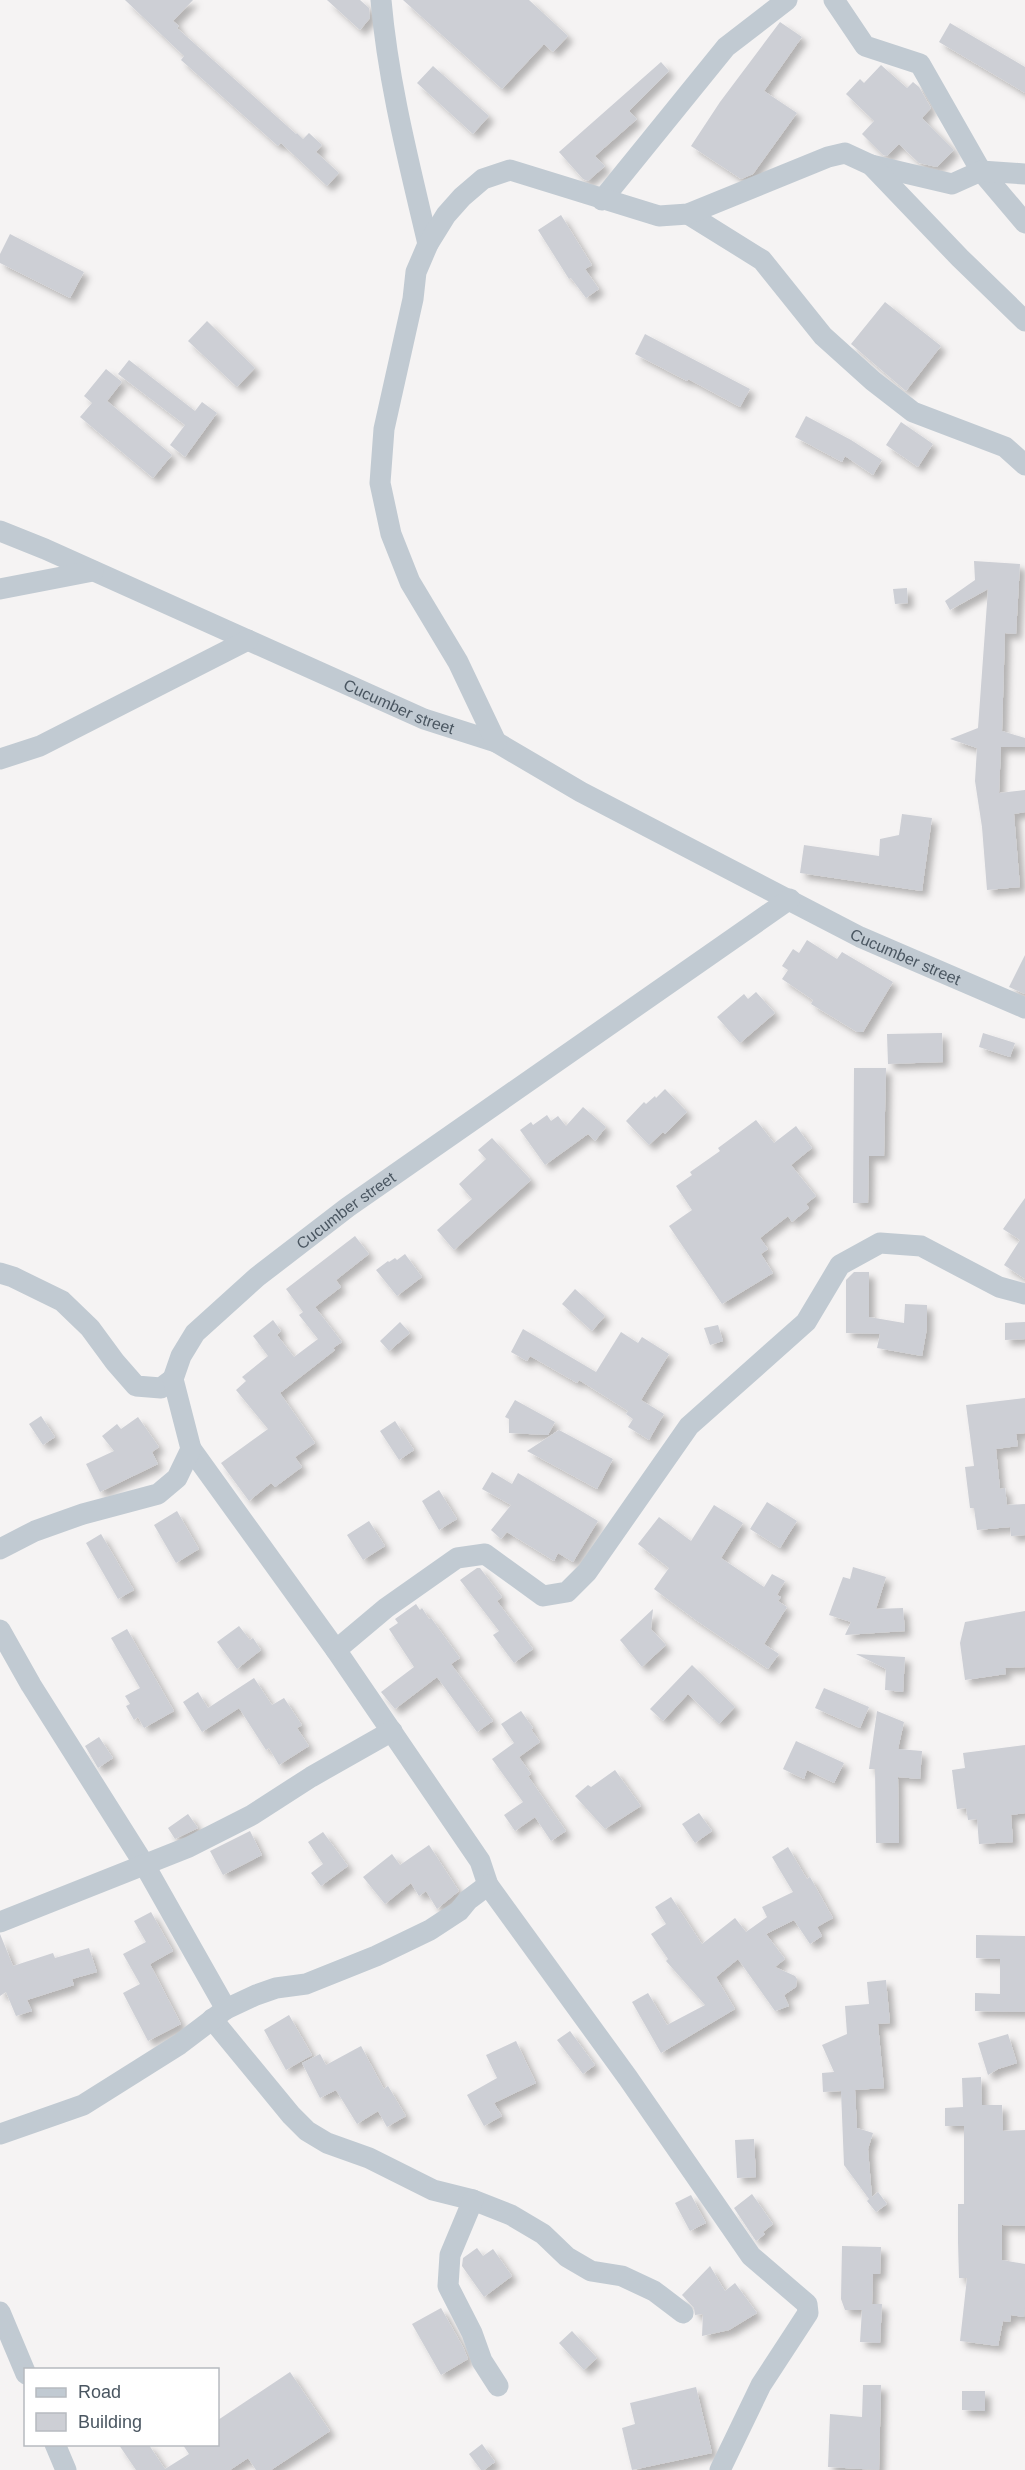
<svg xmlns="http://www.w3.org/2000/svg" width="1025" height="2470" font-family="Arial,sans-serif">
  <defs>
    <filter id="shadow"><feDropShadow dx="5.5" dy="5.5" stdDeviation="3" flood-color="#0004"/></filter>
  </defs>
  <rect width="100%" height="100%" fill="#f5f3f3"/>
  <path fill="#cdcfd5" filter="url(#shadow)" d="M125,0H193L173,21L179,26L177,28L296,134L297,133L303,139L309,133L322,145L316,152L339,173L327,186L281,143L278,146L181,60L184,56Z
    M327,0H360L369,8L370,18L360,30Z
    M403,0H529L568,36L553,52L544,44L502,89Z
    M780,22L802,37L764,91L797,113L753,174L741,179L691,146L720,102Z
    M950,23L1025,67V93L939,42Z
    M661,62L669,71L629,111L637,119L595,156L605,166L588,181L583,179L559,152Z
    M881,65L907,88L913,82L919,87L931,108L922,118L954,150L937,167L919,163L899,144L887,156L883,155L862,134L874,121L846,94L860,79L864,83Z
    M433,66L489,116L473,134L417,83Z
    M561,215L592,265L585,269L599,289L586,298L571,278L569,279L538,230Z
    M10,234L84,272L70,298L0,263V254Z
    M885,302L941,346L906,391L851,344Z
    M207,321L255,368L237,387L188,341Z
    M645,334L750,389L740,407L688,379L687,381L635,354Z
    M129,360L195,411L202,402L217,413L185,457L170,445L185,425L118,374Z
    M106,369L122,382L107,401L172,455L153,478L80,417L92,403L84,396Z
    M806,416L851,440L882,460L873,475L845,456L842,462L795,437Z
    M901,422L933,444L918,467L886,445Z
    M974,561L1020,564L1016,634L1005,633L1002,731L1025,738V747H1001L999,793L1025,790V812L1014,814L1020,887L987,890L982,827L975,781L977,748L950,739L978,728L988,589L950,610L945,601L975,580Z
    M907,588L908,603L895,604L893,589Z
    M902,814L932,818L922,891L800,873L804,845L879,856L880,839L899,835Z
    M807,940L837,959L842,952L893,982L863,1032H857L811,1004L813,1000L782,979L788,970L782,966L793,949L799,953Z
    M1025,955V994L1009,987Z
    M756,992L775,1013L740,1043L717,1017L744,994L748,999Z
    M942,1033L943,1062L888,1064L887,1034Z
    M983,1033L1015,1043L1010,1057L979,1047Z
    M854,1068H886L884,1156H869L868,1203H853Z
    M665,1089L687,1112L665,1134L663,1132L649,1145L626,1121L644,1102L646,1104L655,1096L656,1098Z
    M583,1107L606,1127L595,1141L588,1134L545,1165L520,1130L531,1122L533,1125L547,1115L551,1121L558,1116L566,1126Z
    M756,1120L774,1143L796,1126L812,1148L791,1165L816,1196L806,1204L809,1208L792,1222L788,1216L760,1238L768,1249L761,1254L773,1273L722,1304L669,1226L692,1210L676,1186L692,1175L690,1172L720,1151L718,1148Z
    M492,1138L531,1180L454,1250L437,1230L472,1199L459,1184L486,1159L478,1150Z
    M1025,1198V1279L1004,1265L1020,1240L1003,1229Z
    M355,1236L369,1254L336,1280L341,1287L315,1307L342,1342L333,1348L335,1350L280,1393L315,1443L295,1457L302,1467L275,1487L271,1483L249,1501L221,1463L268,1429L236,1390L246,1381L242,1377L268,1356L253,1336L273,1320L281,1331L277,1335L294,1357L318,1339L299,1315L303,1312L286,1289Z
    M405,1254L422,1277L397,1296L376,1270L388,1261L389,1262L395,1258L397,1260Z
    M854,1272H869V1317L904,1323L905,1304L927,1305V1328L922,1356L877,1348L880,1334L846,1333V1280Z
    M575,1289L605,1316L592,1331L562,1304Z
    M400,1322L410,1333L389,1351L380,1341Z
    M1025,1322V1339L1005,1340V1323Z
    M718,1325L723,1341L710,1345L704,1328Z
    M523,1329L596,1372L621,1332L638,1343L642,1337L669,1354L641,1400L664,1414L649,1440L628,1427L633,1419L626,1414L628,1411L579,1380L577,1383L530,1356L527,1361L511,1352Z
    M1025,1398V1433L1016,1434L1018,1446L996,1449L1000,1489L1005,1488L1007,1505L1025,1504V1535L1011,1536L1010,1527L977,1530L974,1508H970L965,1467L974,1466L966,1405Z
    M515,1400L555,1422L548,1435L509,1433V1419L505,1417Z
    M41,1416L55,1437L43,1445L29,1424Z
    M138,1417L159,1447L152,1452L158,1464L100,1492L86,1464L114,1451L102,1436L117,1424L121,1429Z
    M395,1421L414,1450L399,1460L380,1431Z
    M559,1430L613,1459L597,1489L527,1451Z
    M492,1472L512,1484L518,1473L598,1521L573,1562L558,1553L554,1561L507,1532L501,1539L491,1530L511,1505L482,1489Z
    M439,1490L457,1519L439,1530L422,1501Z
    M767,1502L797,1521L780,1548L750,1529Z
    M714,1505L743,1523L721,1558L764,1587L772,1574L785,1581L777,1595L781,1597L778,1601L787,1607L764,1644L779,1654L768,1669L697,1621L654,1589L669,1568L638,1544L659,1517L691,1541Z
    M177,1511L199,1549L176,1563L154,1525Z
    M369,1521L385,1546L363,1560L347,1535Z
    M101,1534L134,1590L118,1599L86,1543Z
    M853,1567L886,1577L876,1609L903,1608L905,1631L845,1635L851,1622L829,1615L843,1577L850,1579Z
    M477,1568H480L502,1597L497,1601L533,1649L514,1663L493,1635L499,1631L460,1580Z
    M416,1604L420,1610L422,1608L429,1619L431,1618L460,1658L451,1664L493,1721L477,1732L437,1677L395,1709L381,1692L414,1667L389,1629L398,1623L395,1619Z
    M653,1609L651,1629L666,1645L642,1667L620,1640Z
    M1025,1611V1667L1005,1668L1006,1674L965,1680L960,1643L965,1622Z
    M239,1626L250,1640L253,1638L261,1650L237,1669L217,1642Z
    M127,1629L174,1711L144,1728L138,1717L134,1720L126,1706L130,1704L125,1696L140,1688L111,1638Z
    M856,1654L905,1657L903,1692L885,1690L886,1669Z
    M692,1665L735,1707L719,1724L688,1694L663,1721L650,1709Z
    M254,1678L272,1705L284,1698L302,1725L297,1728L309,1746L279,1765L269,1748L266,1750L239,1708L202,1732L183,1702L198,1692L208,1708Z
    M824,1688L869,1707L860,1728L815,1708Z
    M521,1711L533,1728L531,1729L540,1742L519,1757L531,1774L528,1776L566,1831L551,1841L535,1817L515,1831L504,1815L523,1802L492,1759L514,1743L501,1724Z
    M877,1711L904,1722L898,1749L922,1751L920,1779L898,1777L899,1843H876L875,1769H869Z
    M99,1737L113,1758L98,1768L85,1746Z
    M796,1741L844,1763L834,1783L807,1770L804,1779L783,1769Z
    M1025,1745V1813L1011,1815L1013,1842L979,1844L977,1819L968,1820L966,1808L957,1809L952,1770L965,1768L963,1753Z
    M615,1770L641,1806L605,1829L575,1796L588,1785L591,1787Z
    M699,1813L712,1831L695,1843L682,1824Z
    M188,1814L198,1828L175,1839L168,1828Z
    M250,1831L262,1855L223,1875L210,1851Z
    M323,1832L348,1866L321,1886L311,1873L323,1864L308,1842Z
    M429,1845L459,1891L437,1909L426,1891L419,1896L411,1883L385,1904L363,1877L392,1854L400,1865Z
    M788,1847L807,1879L810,1877L833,1918L817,1927L822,1936L810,1944L794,1920L766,1934L785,1959L775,1967L795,1976L797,1979L796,1987L784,1995L789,2006L775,2011L738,1959L716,1977L735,2009L661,2053L632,2002L648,1993L667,2025L705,2005L666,1961L668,1959L651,1934L666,1924L655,1907L671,1897L702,1944L735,1918L746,1932L767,1917L762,1907L793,1892L772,1857Z
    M151,1912L173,1951L150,1964L181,2024L148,2041L123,1993L140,1984L123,1954L146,1942L134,1921Z
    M0,1934L13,1966L53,1953L55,1958L89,1948L97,1972L72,1979L74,1985L27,2000L32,2011L16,2016L6,1992L0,1996Z
    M976,1935L1025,1936V2012L975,2011V1993L1000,1994V1959L976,1958Z
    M886,1980L890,2023L878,2024L884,2088L855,2090L857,2128L873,2133L868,2149L872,2197L878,2192L887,2204L876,2212L867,2201L869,2199L844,2165L841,2091L823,2092L822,2073L834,2072L822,2045L847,2034L845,2006L869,2004L867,1982Z
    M289,2015L312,2055L286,2070L264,2030Z
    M570,2031L595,2065L583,2074L557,2040Z
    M1008,2034L1017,2063L998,2069L988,2075L978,2043Z
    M516,2041L536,2083L494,2103L502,2116L484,2126L467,2095L497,2078L486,2055Z
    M361,2046L384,2089L388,2086L406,2116L387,2127L378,2111L357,2124L336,2090L320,2098L302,2063L320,2054L326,2065Z
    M981,2077L982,2105H1002L1003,2131L1025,2130V2226L1002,2225V2260L1025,2264V2308L1024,2317L1011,2315L1010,2322L1003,2321L998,2346L960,2341L967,2278H959L958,2242V2204H964V2126H945V2108L963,2107L962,2078Z
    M754,2139L756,2177L737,2178L735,2140Z
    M752,2194L773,2224L763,2232L765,2234L756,2241L734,2208Z
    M691,2195L706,2223L690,2231L675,2203Z
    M842,2246L881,2247L880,2274H873L872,2304H882L880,2343L860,2342L862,2310H845L841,2299Z
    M477,2248L483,2256L493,2249L512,2276L484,2297L462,2266L463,2258Z
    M710,2266L725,2291L735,2283L757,2313L729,2330L702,2336L703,2314L695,2315L694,2308L682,2295Z
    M441,2308L463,2347L468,2359L441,2375L412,2324Z
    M572,2331L597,2358L584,2370L559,2343Z
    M290,2372L330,2431L271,2470H256L248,2458L230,2470H136L119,2445H149L165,2469L189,2454L183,2445H218V2420Z
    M863,2385H881L879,2470L828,2467L830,2414L862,2417Z
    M696,2387L712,2453L632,2470L622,2428L635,2424L630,2403Z
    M962,2391H985V2411L962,2410Z
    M482,2444L495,2462L484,2470H481L469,2454Z"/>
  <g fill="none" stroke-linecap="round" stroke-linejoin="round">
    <g stroke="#c1cad2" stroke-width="21">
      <path d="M381,0C388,82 409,163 428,244"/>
      <path d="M834,0L865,46L920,64L981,171L1025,223"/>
      <path d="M871,165L952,184L981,171L1025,174"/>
      <path d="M602,200L726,47L787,0"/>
      <path d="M688,214L762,260L823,336L873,381L913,412L1005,447L1025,465"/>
      <path id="s1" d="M0,531L45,549L424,719L496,742L581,792L860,937L1025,1008"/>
      <path d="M0,589L93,571"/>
      <path d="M496,742L458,662L410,582L391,534L380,483L384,429L413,299L416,272L428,244L446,215L462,197L483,179L510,170L659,216L688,214L828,157L845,153L871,165L960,258L1025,321"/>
      <path d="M0,759L40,746L248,640"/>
      <path d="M0,1273L13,1277L62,1301L90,1328L115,1362L136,1386L161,1388L173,1379"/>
      <path d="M191,1449L336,1650L480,1861L488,1885L628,2078L751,2256L807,2304L808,2313L761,2385L720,2470"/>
      <path id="s2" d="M0,1549L35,1531L83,1514L158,1494L177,1478L191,1449L173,1379L181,1356L195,1333L257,1277L348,1207L790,899"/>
      <path d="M0,1630L31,1685L144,1864L226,2009"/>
      <path d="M336,1650L386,1608L457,1558L485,1554L543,1596L567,1592L587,1572L689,1426L806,1322L840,1265L880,1243L921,1246L999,1287L1025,1294"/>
      <path d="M0,1922L189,1847L252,1815L311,1777L392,1731"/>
      <path d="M212,2019L291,2115L307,2131L327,2143L369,2158L433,2190L473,2200L511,2215L543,2234L567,2257L591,2271L622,2276L654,2291L683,2313"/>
      <path d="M0,2134L83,2105L180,2044L226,2009L256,1995L276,1988L306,1984L376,1956L430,1930L459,1911L468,1900L488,1885"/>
      <path d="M473,2200L450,2255L448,2286L472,2333L482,2361L498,2386"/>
      <path d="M0,2312L26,2374"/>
      <path d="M55,2444L66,2470"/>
    </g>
  </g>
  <g text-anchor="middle" stroke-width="4.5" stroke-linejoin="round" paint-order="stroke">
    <g font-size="16" fill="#4a5661" stroke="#fff">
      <text dy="6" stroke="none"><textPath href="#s1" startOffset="436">Cucumber street</textPath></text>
      <text dy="6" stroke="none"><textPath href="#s1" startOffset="1002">Cucumber street</textPath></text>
      <text dy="6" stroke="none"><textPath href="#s2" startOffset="543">Cucumber street</textPath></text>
    </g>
  </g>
  <rect x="24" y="2368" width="195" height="78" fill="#ffffff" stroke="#b7bbc0" stroke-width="1.5"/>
  <rect x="36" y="2388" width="30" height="9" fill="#c1cad2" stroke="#b7bbc0" stroke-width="1.5"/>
  <text x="78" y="2398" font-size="18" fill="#4a5661">Road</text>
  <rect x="36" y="2413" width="30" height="18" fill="#cdcfd5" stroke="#b7bbc0" stroke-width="1.5"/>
  <text x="78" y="2428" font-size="18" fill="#4a5661">Building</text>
</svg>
